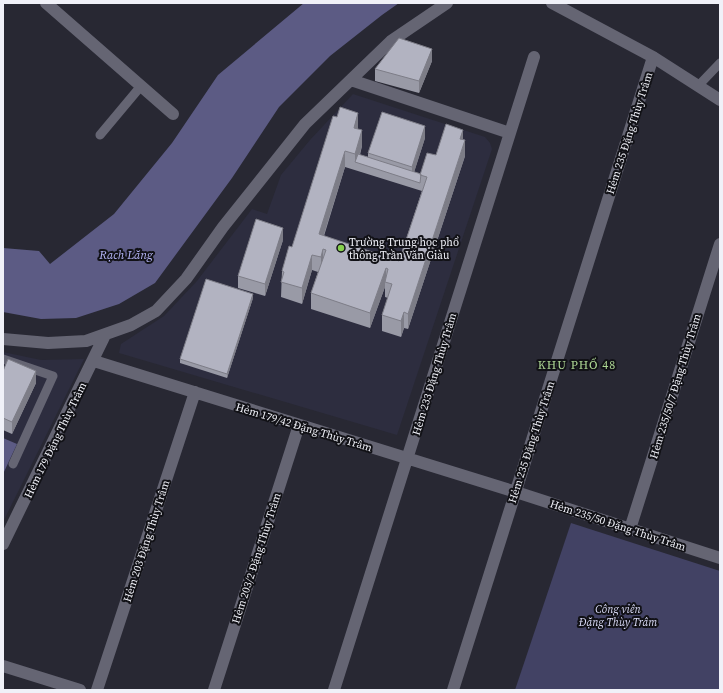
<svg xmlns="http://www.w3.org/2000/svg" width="723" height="693" font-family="'Source Serif 4',serif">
  <rect width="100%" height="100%" fill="#282833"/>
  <path fill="#2d2d3f" d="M353,94L485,137L490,143L492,149L397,435L119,353L121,344L164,316L197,281L252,209L267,214L281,175L310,140Z
    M3,352L41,360L84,359L3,522Z"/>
  <path fill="#424264" d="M571,523L720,571V690H515Z"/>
  <path fill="#5c5b84" d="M304,3H399L382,15L330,56L279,107L232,178L155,283L119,304L76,318L41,319L3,312V248L39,251L50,264L114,214L172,143L218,75Z
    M3,438L17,444L3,474Z"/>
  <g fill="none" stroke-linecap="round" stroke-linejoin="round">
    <path stroke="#656573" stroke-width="9" d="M698,86L720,63
      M100,135L141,86
      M3,359L53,376L13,464"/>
    <path stroke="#656573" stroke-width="12" d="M46,3L173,114
      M552,3L653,57L720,100
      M351,80L510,133
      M3,339L48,343L86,341L131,325L156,311L186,279L223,227L305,124L391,41L447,3
      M94,361L516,492L720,558
      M630,529L720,244
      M3,544L105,335
      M3,666L80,690
      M97,690L195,392
      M214,690L299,425
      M334,690L534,57
      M453,690L653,57"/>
  </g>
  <path fill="#999aa6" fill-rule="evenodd" d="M432,61L419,93L375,81V69Z
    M337,117L358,129L362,146L360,155L368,157V153L425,138L414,172L421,174L436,155L463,140L465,156L408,329L404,328L401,337L382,331V315L388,298L385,297V287L370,328L311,309V293L318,272L312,270L302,304L281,297L282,271L292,247ZM345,167L422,191L399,261L324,236Z
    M283,240L265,296L238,288V276Z
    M253,298L227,378L180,363V359Z
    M3,371L36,383L12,434L3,430Z"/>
  <path fill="#7d7d87" d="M432,49V61L419,93V81Z
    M358,113V128L354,143V128Z
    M425,126V138L412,179V167Z
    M362,130V146L357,162H355V170V154Z
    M463,130V146L460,139Z
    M465,140V156L408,329V314Z
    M345,151V167L319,250V234Z
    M283,228V240L265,296V284Z
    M323,249V264L321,273V257Z
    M312,255V270L302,304V288Z
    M386,268V282H385V287L370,328V313Z
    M253,294V298L227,378V374Z
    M404,312V328L401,337V321Z
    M36,371V383L12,434V422Z"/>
  <path fill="#b2b3c1" stroke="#7d7d87" d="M399,38L432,49L419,81L375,69Z
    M340,107L358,113L354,128L362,130L355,154L345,151L319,234L399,261L427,177L420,175L427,153L436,155L446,124L463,130L460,139L465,140L408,314L404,312L401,321L382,315L392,284L385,282L388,269L386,268L370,313L311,293L326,250L323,249L321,257L312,255L302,288L281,282L284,272L282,271L289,246L292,247L333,116L337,117Z
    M382,112L425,126L412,167L368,153Z
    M358,154L421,174L420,183L355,162Z
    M256,219L283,228L265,284L238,276Z
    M206,279L253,294L227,374L180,359Z
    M8,359L36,371L12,422L3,418V371Z"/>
  <circle fill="#85cf4d" stroke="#111116" stroke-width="1.5" cx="341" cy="248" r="4"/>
  <g text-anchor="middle" stroke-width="4" stroke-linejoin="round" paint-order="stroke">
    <g font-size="11" fill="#f0f1f8" stroke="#111116">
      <text transform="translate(629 133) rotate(-72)" y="4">Hẻm 235 Đặng Thùy Trâm</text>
      <text transform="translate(434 374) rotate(-73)" y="4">Hẻm 233 Đặng Thùy Trâm</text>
      <text transform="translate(675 386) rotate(-73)" y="4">Hẻm 235/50/7 Đặng Thùy Trâm</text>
      <text transform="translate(304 427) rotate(17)" y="4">Hẻm 179/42 Đặng Thùy Trâm</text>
      <text transform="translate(55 440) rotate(-64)" y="4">Hẻm 179 Đặng Thùy Trâm</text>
      <text transform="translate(531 442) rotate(-72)" y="4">Hẻm 235 Đặng Thùy Trâm</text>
      <text transform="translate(618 525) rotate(18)" y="4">Hẻm 235/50 Đặng Thùy Trâm</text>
      <text transform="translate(146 541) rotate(-72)" y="4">Hẻm 203 Đặng Thùy Trâm</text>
      <text transform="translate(256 558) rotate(-72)" y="4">Hẻm 203/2 Đặng Thùy Trâm</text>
    </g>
    <g font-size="11" fill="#f0f1f8" stroke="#111116" text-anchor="start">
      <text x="349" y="246">Trường Trung học phổ<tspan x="349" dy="13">thông Trần Văn Giàu</tspan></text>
    </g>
    <g font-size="11" font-style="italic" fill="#dbdcf8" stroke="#111116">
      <text x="618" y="613">Công viên<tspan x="618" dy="13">Đặng Thùy Trâm</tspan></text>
    </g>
    <g font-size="12" font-style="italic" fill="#b6b6f9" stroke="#111116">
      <text x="126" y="259">Rạch Lăng</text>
    </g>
    <g font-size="12" letter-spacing="1" fill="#aed895" stroke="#111116">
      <text x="577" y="369">KHU PHỐ 48</text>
    </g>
  </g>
  <rect width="723" height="693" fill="none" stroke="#f0f1f8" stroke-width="8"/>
</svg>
